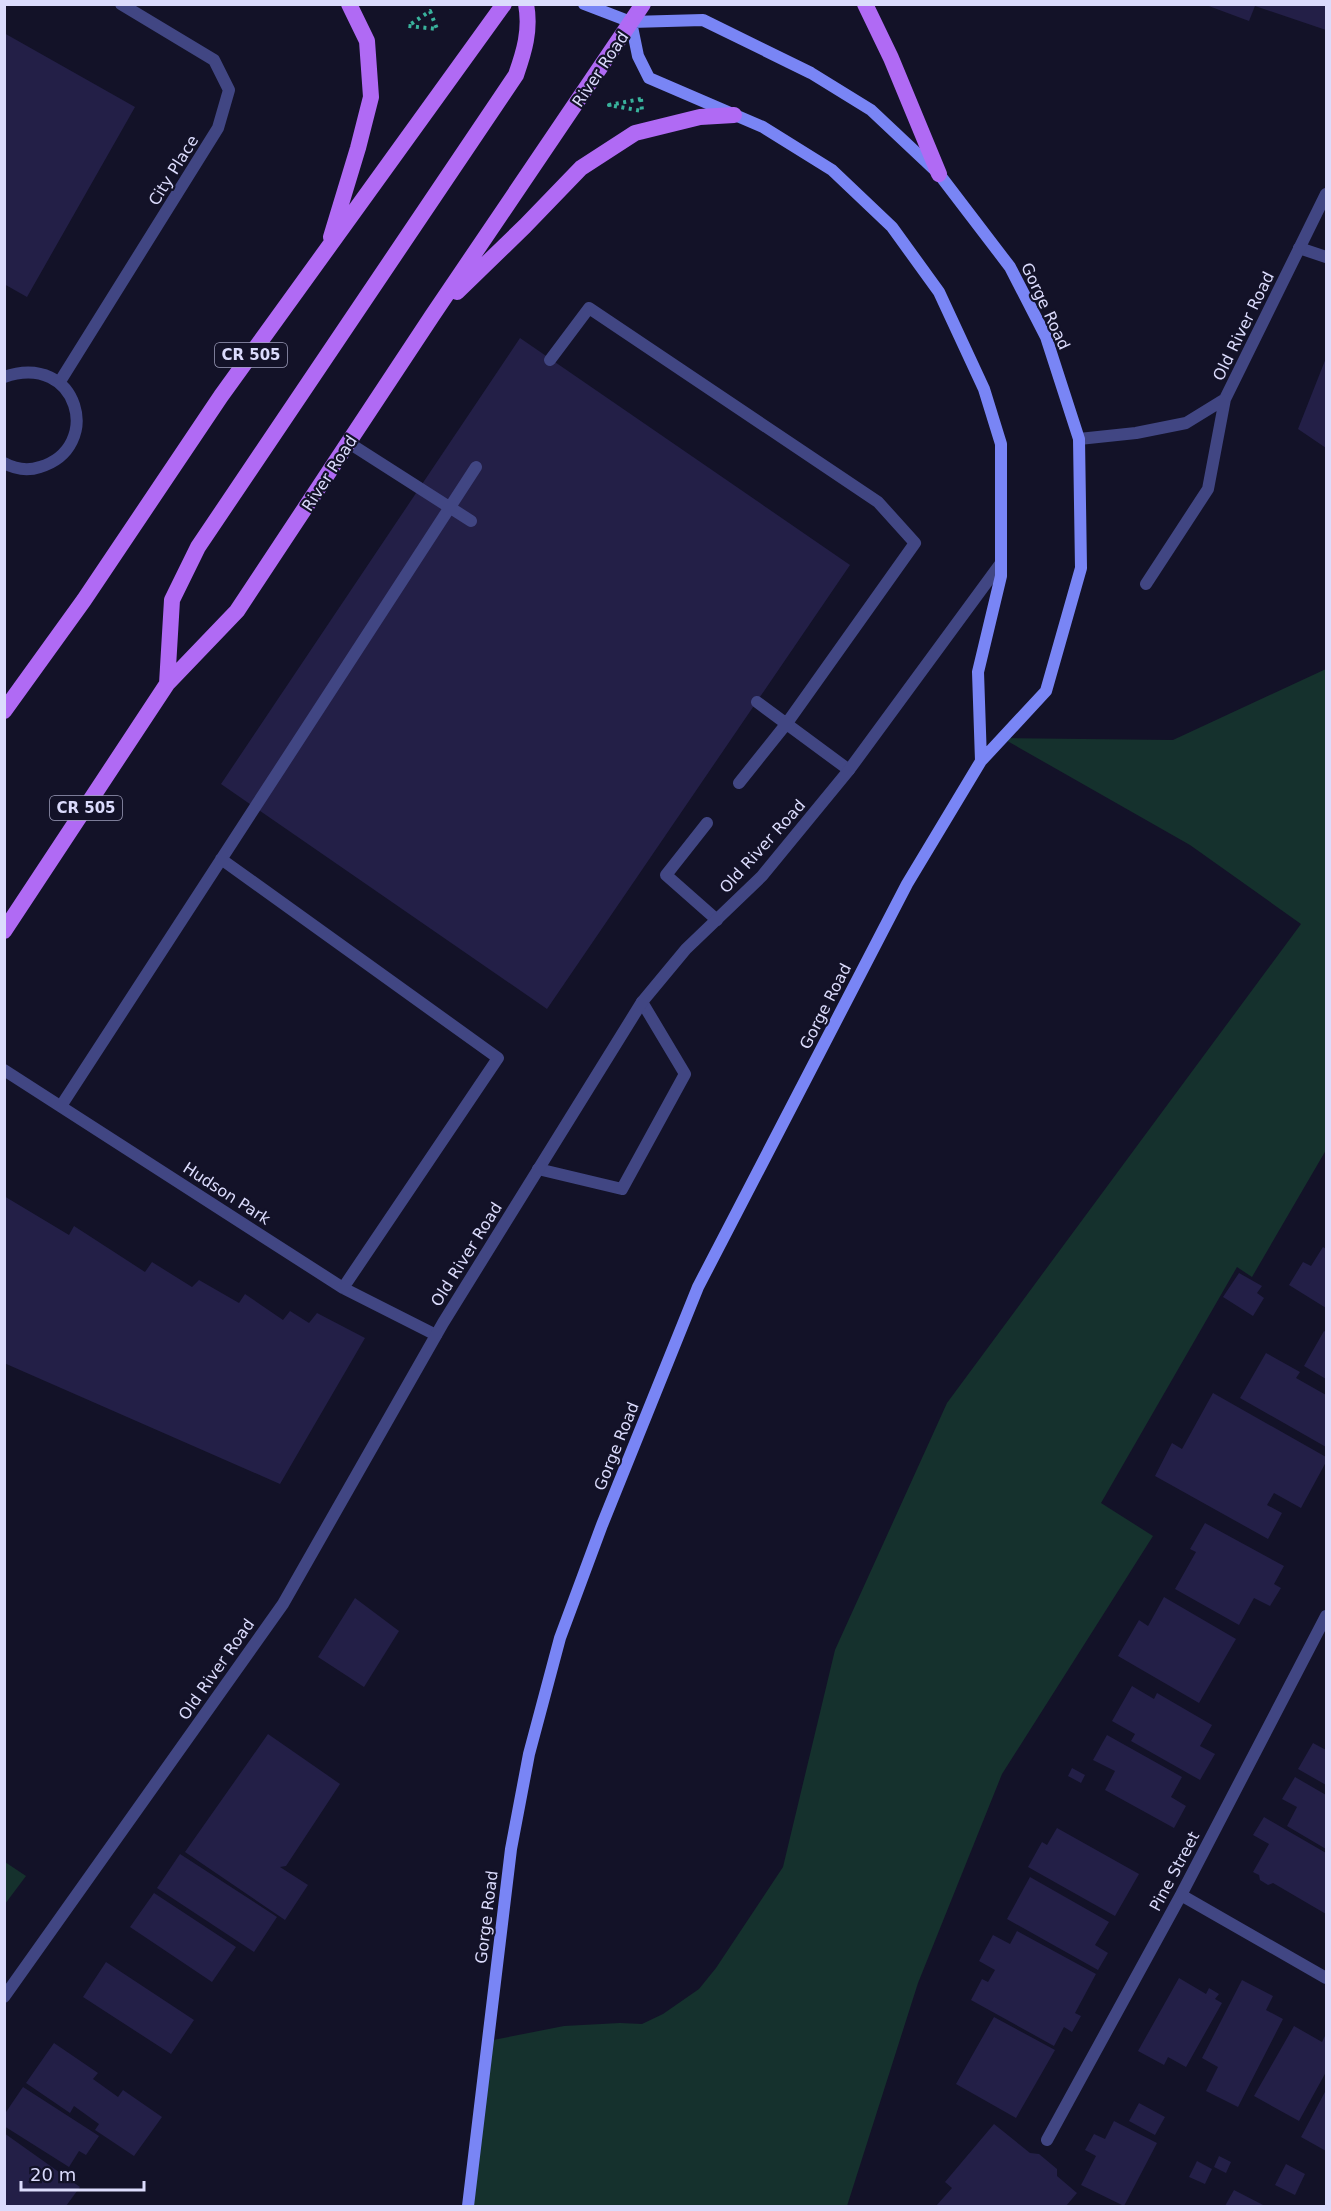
<svg xmlns="http://www.w3.org/2000/svg" width="1331" height="2211" font-family="'DejaVu Sans',sans-serif">
  <rect width="100%" height="100%" fill="#131228"/>
  <path fill="#15312d" d="M1326,669V1150L1252,1277L1237,1267L1101,1503L1153,1536L1002,1774L918,1983L847,2206H468L488,2041L564,2026L620,2023L642,2024L663,2014L699,1989L716,1968L783,1867L835,1650L947,1403L1301,924L1190,845L1002,738L1173,740Z
    M5,1862L26,1876L5,1904Z"/>
  <path fill="#231f47" d="M1255,4H1326V30L1255,6L1249,21L1206,5Z
    M4,33L135,107L27,297L4,284Z
    M520,338L850,565L547,1009L221,784Z
    M1326,358V448L1298,429Z
    M4,1196L69,1235L74,1226L145,1272L152,1262L192,1287L199,1280L239,1303L245,1294L283,1320L290,1311L309,1323L317,1313L365,1338L280,1484L4,1363Z
    M1323,1247L1326,1249V1308L1289,1285L1303,1262L1311,1266Z
    M1239,1273L1262,1286L1257,1293L1264,1298L1253,1316L1223,1297Z
    M1324,1331L1326,1332V1379L1304,1366Z
    M1266,1353L1300,1372L1296,1378L1326,1395V1447L1240,1398Z
    M1213,1393L1326,1457V1462L1301,1508L1274,1493L1267,1505L1282,1513L1268,1539L1155,1476L1172,1443L1182,1449Z
    M1205,1523L1284,1566L1274,1584L1281,1588L1270,1606L1254,1598L1239,1625L1175,1589L1196,1552L1190,1549Z
    M1164,1597L1236,1639L1199,1703L1118,1656L1139,1620L1148,1626Z
    M355,1598L399,1631L364,1687L318,1657Z
    M1132,1686L1154,1699L1157,1693L1212,1725L1200,1746L1215,1754L1200,1780L1131,1741L1135,1734L1112,1721Z
    M268,1734L340,1784L286,1866L280,1867L308,1885L285,1920L185,1852Z
    M1107,1735L1182,1777L1171,1797L1186,1806L1174,1828L1105,1790L1115,1771L1093,1760Z
    M1313,1743L1326,1750V1785L1298,1769Z
    M1072,1768L1085,1775L1081,1783L1068,1776Z
    M1295,1777L1326,1795V1849L1287,1826L1297,1807L1282,1799Z
    M1264,1817L1326,1853V1914L1273,1883L1268,1885L1260,1880L1259,1875L1253,1872L1269,1844L1253,1835Z
    M1057,1828L1139,1874L1115,1916L1028,1867L1042,1842L1047,1845Z
    M180,1854L277,1917L254,1952L157,1888Z
    M1030,1877L1109,1922L1095,1945L1108,1953L1098,1970L1007,1919Z
    M154,1893L236,1947L212,1982L130,1927Z
    M1017,1931L1096,1974L1075,2013L1081,2016L1072,2032L1064,2027L1054,2046L971,2000L982,1979L988,1982L995,1970L979,1961L993,1935L1010,1944Z
    M106,1962L194,2020L171,2054L83,1997Z
    M1179,1978L1206,1994L1209,1988L1219,1994L1215,1999L1222,2003L1186,2067L1168,2057L1164,2065L1138,2051Z
    M1242,1980L1273,1996L1266,2010L1283,2019L1238,2107L1206,2091L1218,2067L1202,2058Z
    M994,2017L1055,2050L1016,2118L956,2084Z
    M1294,2026L1322,2042L1326,2034V2072L1299,2121L1254,2096Z
    M54,2043L98,2073L93,2079L118,2097L123,2090L162,2117L134,2156L95,2130L99,2124L74,2106L70,2113L26,2083Z
    M23,2087L99,2136L86,2155L79,2151L69,2167L4,2126V2115Z
    M1326,2090V2151L1301,2137Z
    M1139,2103L1165,2117L1155,2135L1129,2121Z
    M1114,2121L1157,2143L1124,2206L1081,2185L1096,2156L1085,2150L1094,2134L1105,2139Z
    M994,2124L1030,2153L1039,2154L1057,2169V2176L1077,2193L1066,2206H936L952,2188L945,2182Z
    M4,2133L80,2187L66,2206H4Z
    M1219,2156L1231,2162L1226,2173L1214,2167Z
    M1197,2161L1212,2169L1205,2184L1189,2177Z
    M1286,2164L1305,2174L1295,2195L1275,2185Z
    M1234,2190L1265,2206H1225Z"/>
  <g fill="none" stroke-linecap="round" stroke-linejoin="round">
    <path stroke="#39b29c" stroke-width="4" stroke-dasharray="3 4.5" stroke-linecap="butt" d="M430,11L437,29L408,26Z
      M641,99L642,111L609,105Z"/>
    <path stroke="#414683" stroke-width="12" d="M1299,248L1326,257
      M550,360L589,308L878,502L915,543L787,723L739,783
      M349,443L471,521
      M757,702L849,770
      M707,823L666,875L717,920
      M221,859L498,1058L343,1288
      M4,1070L343,1288L436,1335
      M61,1106L476,467
      M538,1169L622,1189L685,1074L642,1002"/>
    <path stroke="#414683" stroke-width="12" d="M4,377C79,351 104,448 40,467C28,471 15,469 4,463
      M59,383L218,128L229,90L214,60L121,4
      M1079,439L1136,433L1186,423L1225,399L1326,194
      M1146,584L1208,489L1225,399
      M1181,1895L1326,1978
      M4,1997L283,1604L443,1323L642,1002L686,949L762,876L849,770L1001,563
      M1047,2140L1181,1895L1326,1616"/>
    <path stroke="#7985f5" stroke-width="12" d="M631,22L638,56L649,78L763,127L832,170L892,227L939,292L984,389L1001,444V576L978,672L981,761
      M468,2206L511,1849L529,1754L560,1638L602,1525L698,1287L907,884L981,761L1046,691L1081,568L1079,439L1046,337L1010,267L939,174L871,110L811,73L703,20L631,22L584,4"/>
    <path stroke="#b06af4" stroke-width="16" d="M865,4L891,58L939,174
      M331,237L358,148L371,97L367,41L349,4
      M457,292L525,226L581,168L635,133L700,117L734,115
      M167,684L172,600L198,547L516,75C524,52 531,30 526,4
      M4,711L84,600L221,396L504,4
      M4,931L167,684L237,611L432,316L643,4"/>
  </g>
  <g text-anchor="middle" stroke-width="4.5" stroke-linejoin="round" paint-order="stroke">
    <g fill="#131228" stroke="#9f9fbc" stroke-width="1.5">
      <rect x="215" y="343" width="72" height="24" rx="4.5"/>
      <rect x="50" y="796" width="72" height="24" rx="4.5"/>
    </g>
    <g font-size="15" font-weight="bold" fill="#dbdbfc">
      <text x="251" y="360">CR 505</text>
      <text x="86" y="813">CR 505</text>
    </g>
    <g font-size="16" fill="#dbdbfc" stroke="#131228">
      <text transform="translate(600 69) rotate(-56)" y="6">River Road</text>
      <text transform="translate(173 170) rotate(-58)" y="6">City Place</text>
      <text transform="translate(1046 306) rotate(65)" y="6">Gorge Road</text>
      <text transform="translate(1243 326) rotate(-64)" y="6">Old River Road</text>
      <text transform="translate(329 473) rotate(-57)" y="6">River Road</text>
      <text transform="translate(762 846) rotate(-48)" y="6">Old River Road</text>
      <text transform="translate(825 1006) rotate(-63)" y="6">Gorge Road</text>
      <text transform="translate(227 1193) rotate(33)" y="6">Hudson Park</text>
      <text transform="translate(466 1254) rotate(-58)" y="6">Old River Road</text>
      <text transform="translate(616 1446) rotate(-68)" y="6">Gorge Road</text>
      <text transform="translate(216 1669) rotate(-55)" y="6">Old River Road</text>
      <text transform="translate(1174 1871) rotate(-62)" y="6">Pine Street</text>
      <text transform="translate(486 1917) rotate(-83)" y="6">Gorge Road</text>
    </g>
  </g>
  <rect width="1331" height="2211" fill="none" stroke="#dbdbfc" stroke-width="12"/>
  <path d="M21 2181v9h123v-9" fill="none" stroke="#dbdbfc" stroke-width="3"/>
  <text x="30" y="2181" font-size="18" fill="#dbdbfc" stroke="#131228" stroke-width="4.5" paint-order="stroke">20 m</text>
</svg>
